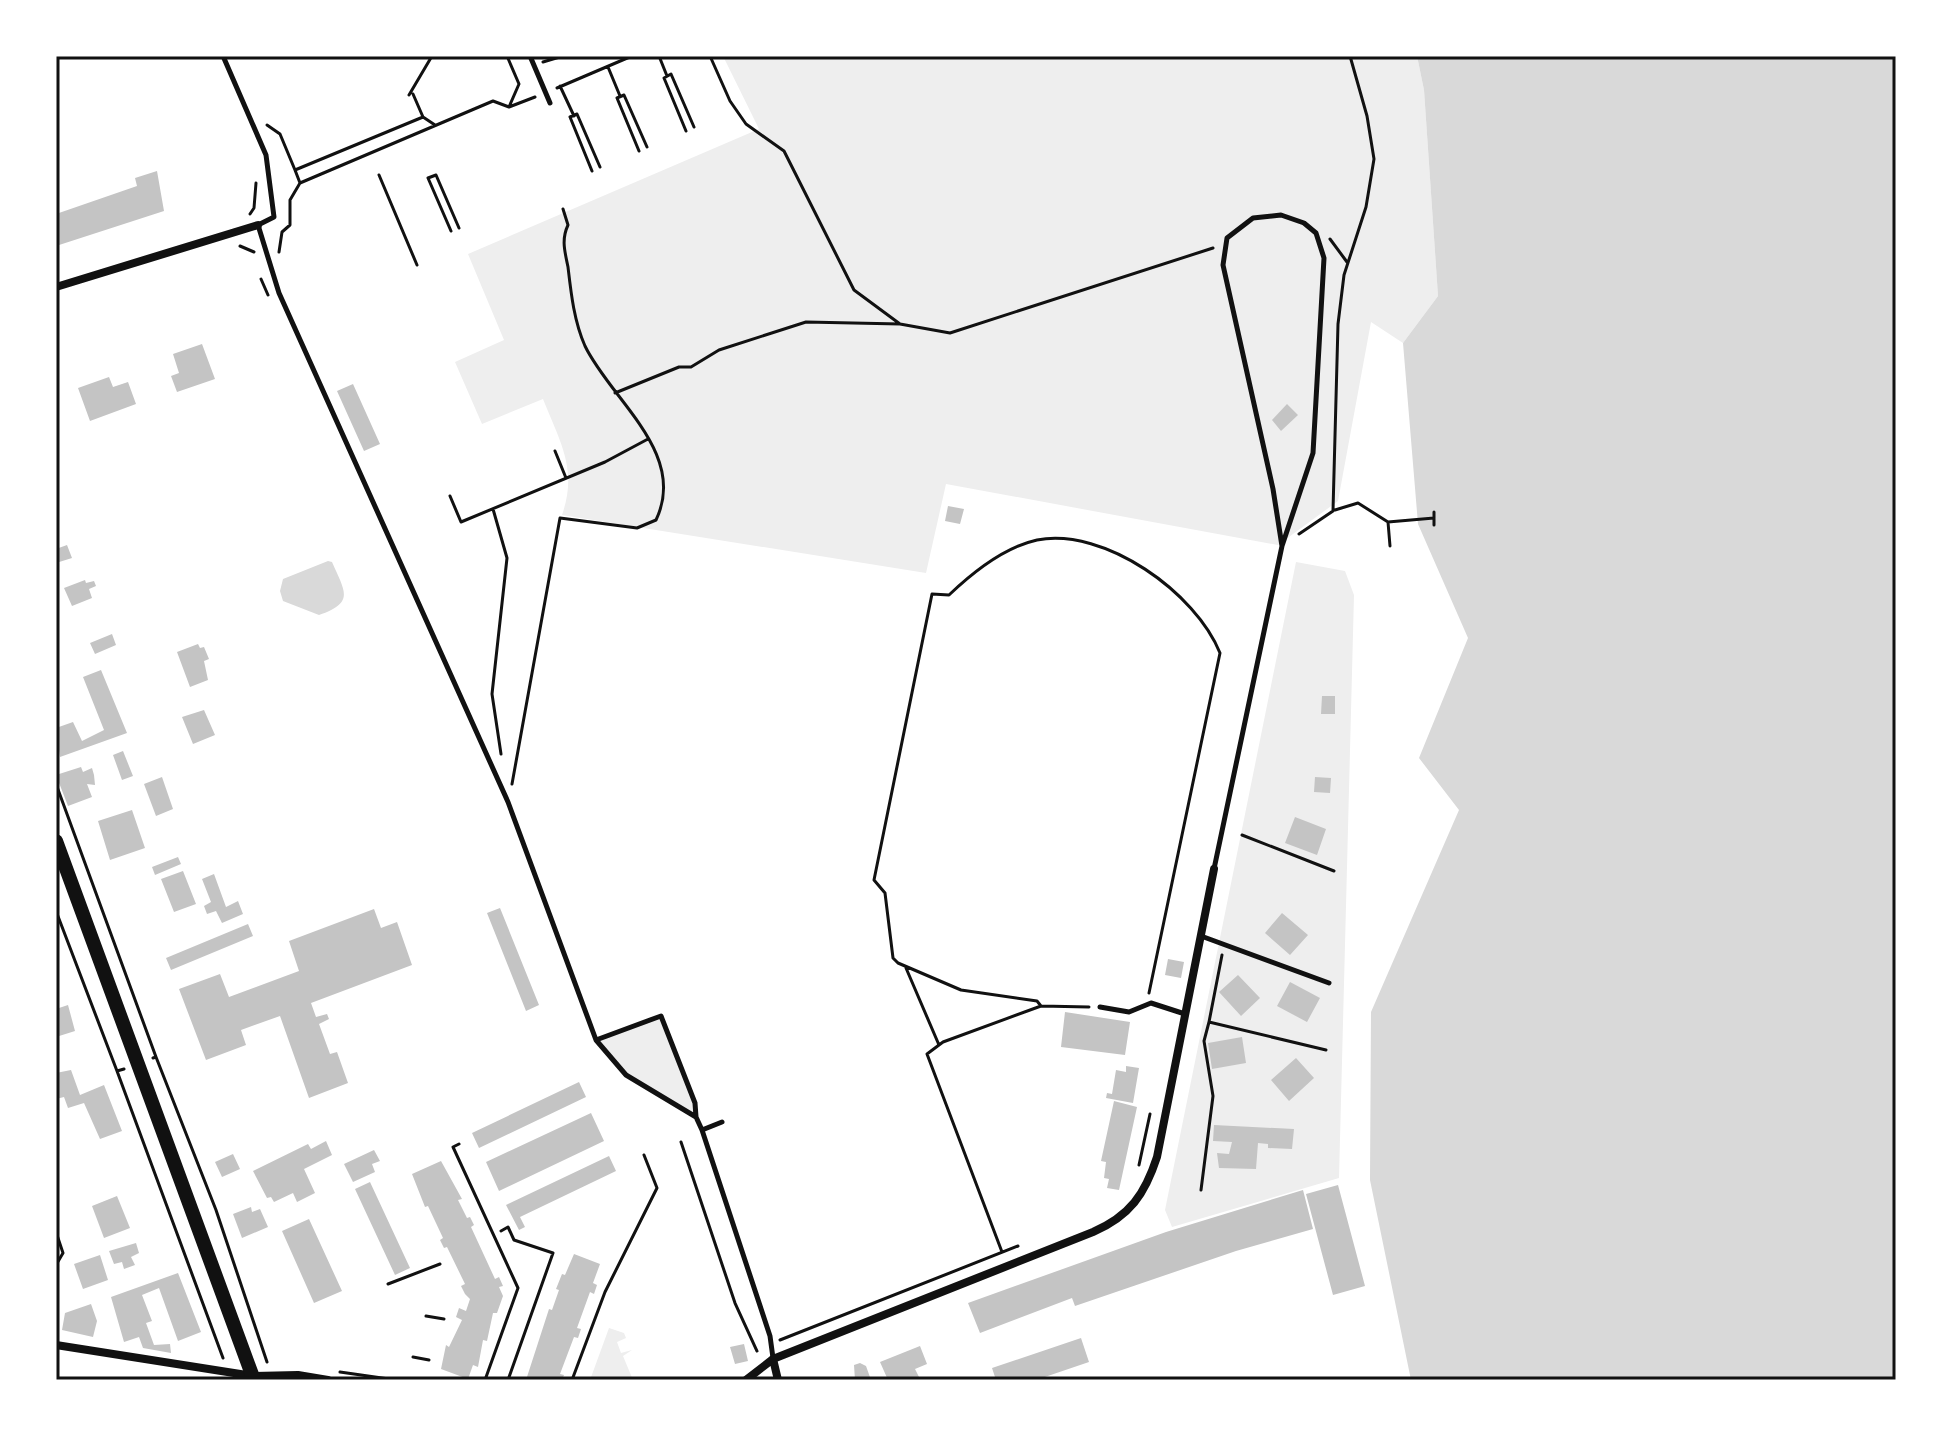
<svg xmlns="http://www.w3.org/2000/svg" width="1952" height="1436" font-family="Ubuntu,sans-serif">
  <rect width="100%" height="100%" fill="#fff"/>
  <path fill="#eee" d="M723,56H1417L1424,90L1438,296L1403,343L1371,322L1338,501L1278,545L946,484L926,573L562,515C578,469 560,442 543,399L482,424L455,362L504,340L468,254L759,129Z
    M1296,562L1345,571L1354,595L1339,1178L1172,1227L1165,1210Z
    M661,1016L695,1103L696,1117L626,1075L596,1040Z
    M609,1328L624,1333L626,1338L617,1342L621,1353L632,1350L623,1356L633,1380H590Z"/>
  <path fill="#d9d9d9" d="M1417,56H1896V1380H1411L1370,1180L1371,1012L1459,810L1419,758L1468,638L1418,524L1403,343L1438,296L1424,90Z
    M328,561L332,562C345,592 355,602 319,615L283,601L280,591L283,579Z"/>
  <path fill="#c4c4c4" d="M157,171L164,211L56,246V214L137,186L135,178Z
    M202,344L215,379L177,392L171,376L179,373L173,354Z
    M109,377L113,387L128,382L136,404L90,421L78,388Z
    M353,384L380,444L364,451L337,391Z
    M1287,404L1298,415L1281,431L1272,420Z
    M948,506L964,509L960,524L945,521Z
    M67,545L72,558L56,563V549Z
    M85,580L86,583L94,581L96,586L89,589L92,598L72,606L64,588Z
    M112,634L116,645L95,654L90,643Z
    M198,644L200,648L204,647L209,659L204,661L208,680L190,687L177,652Z
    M101,670L127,733L60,757L56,728L73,722L82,741L104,730L83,677Z
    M1322,696H1335V714H1321Z
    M204,710L215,735L193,744L182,717Z
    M123,751L133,776L122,780L113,755Z
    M81,767L83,772L92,768L94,775L95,785L87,784L92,797L68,806L56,775Z
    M162,777L173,809L156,816L144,784Z
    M1315,777L1331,778L1330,793L1314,792Z
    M132,810L145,848L110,860L98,821Z
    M1295,817L1326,829L1317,855L1285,843Z
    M178,857L181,864L155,875L152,867Z
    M183,871L196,904L174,912L161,879Z
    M214,874L226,907L238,901L243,914L222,923L216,911L207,914L204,906L211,902L202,879Z
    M500,908L539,1005L526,1011L487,913Z
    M374,909L381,928L397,922L412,965L311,1003L316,1017L327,1014L329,1019L319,1024L330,1054L337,1052L348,1083L309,1098L280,1016L241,1030L246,1045L206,1060L179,989L220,974L229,997L299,971L289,941Z
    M1282,913L1308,935L1290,955L1265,933Z
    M248,924L253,936L171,970L166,958Z
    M1168,959L1184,962L1181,978L1165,975Z
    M1238,975L1260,998L1241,1016L1219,992Z
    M1290,982L1320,998L1307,1022L1277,1006Z
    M68,1005L75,1031L56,1037V1009Z
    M1065,1012L1130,1022L1125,1055L1061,1047Z
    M1242,1037L1246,1063L1212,1069L1208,1043Z
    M1296,1058L1314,1078L1289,1101L1271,1080Z
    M1126,1066L1139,1068L1133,1103L1106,1098L1107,1093L1112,1094L1116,1070L1126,1072Z
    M71,1070L80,1095L104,1085L122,1131L100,1139L84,1103L68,1108L64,1097L56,1099V1073Z
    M579,1082L586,1097L479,1148L472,1133Z
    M1114,1101L1137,1107L1119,1190L1107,1188L1109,1179L1104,1178L1106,1162L1101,1161Z
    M591,1113L604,1141L499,1191L486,1162Z
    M1214,1125L1294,1129L1292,1149L1268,1148V1144L1258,1143L1256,1169L1219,1168L1217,1153L1229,1154L1232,1142L1213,1141Z
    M326,1141L332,1155L304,1169L315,1193L297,1202L293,1193L274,1202L271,1197L267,1198L253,1171L308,1144L311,1149Z
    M374,1150L380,1161L372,1164L375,1172L353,1182L344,1164Z
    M233,1154L240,1169L222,1177L215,1162Z
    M609,1156L616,1171L520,1217L525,1227L519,1230L506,1205Z
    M441,1161L462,1199L458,1200L467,1218L470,1217L474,1225L471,1227L495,1279L499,1277L503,1286L499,1287L503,1296L497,1313H493L487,1341L483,1340L478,1367L473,1365L468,1379L441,1369L446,1345L449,1347L462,1320L456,1317L459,1308L466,1311L470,1299L465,1294L461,1286L465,1284L447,1247L444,1248L440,1240L443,1238L428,1206L425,1207L412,1174Z
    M370,1182L410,1268L395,1275L355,1189Z
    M1338,1185L1365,1286L1333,1295L1306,1194Z
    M1303,1190L1313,1229L1236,1251L1075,1306L1072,1298L980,1333L968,1303L1166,1232Z
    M117,1196L130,1228L104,1238L92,1206Z
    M251,1207L252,1212L260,1209L268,1227L242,1238L233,1214Z
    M309,1219L342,1291L314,1303L282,1231Z
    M136,1243L139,1253L131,1257L135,1265L124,1269L122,1262L114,1264L109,1251Z
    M574,1254L600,1264L593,1283L597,1285L594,1294L590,1292L577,1328L581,1329L578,1338L574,1337L560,1374L564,1375L562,1380H526L549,1309L552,1310L559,1290L556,1289L562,1274L565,1275Z
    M100,1255L108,1280L83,1289L74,1264Z
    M178,1273L201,1332L178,1341L159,1288L142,1295L152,1321L146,1323L154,1345L170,1344L171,1353L143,1348L139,1337L124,1342L111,1297Z
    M91,1304L97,1321L93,1337L62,1330L65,1313Z
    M1081,1338L1089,1362L1036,1380H996L992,1368Z
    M744,1344L748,1361L735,1364L730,1347Z
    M920,1346L927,1364L915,1369L919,1377L888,1380L880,1362Z
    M860,1363L866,1366L871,1380H855L854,1365Z"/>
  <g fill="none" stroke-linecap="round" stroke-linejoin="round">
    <path stroke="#111" stroke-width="3" d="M507,56L519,84L509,107
      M659,56L667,76
      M710,56L730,101L746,124L784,151L854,290L900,324L950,333L1213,248
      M543,62L563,56
      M608,67L620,96
      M560,86L574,116
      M557,88L632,56
      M413,94L423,117L295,170L300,183L493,101L509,107L535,97
      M409,95L432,56
      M423,117L435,125
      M267,125L280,134L295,170
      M686,131L664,78L671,74L694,127
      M639,151L617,98L624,95L647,147
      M592,171L570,117L577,114L600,167
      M379,175L417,265
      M250,214L254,208L256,183
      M451,231L428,178L436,175L459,228
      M1330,239L1347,262
      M240,246L254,252
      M279,252L282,232L290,225V200L300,183
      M261,279L268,295
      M615,393L679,367H691L719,350L806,322L900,324
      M555,451L566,478
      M450,496L461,522L605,462L648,439
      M493,509L507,558L492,694L501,754
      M1335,510L1358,503L1388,522
      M1434,512V525
      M1299,534L1333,511L1338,324L1344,275L1366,207L1374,159L1367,116L1350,56
      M1390,546L1388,522L1434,518
      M56,784L156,1057
      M512,784L560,518L637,528L656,520C688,453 611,400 585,346C574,321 571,293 568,267C565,252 561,240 568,225L563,209
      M1242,835L1334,871
      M56,911L117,1071
      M906,968L939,1045
      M1041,1006L1037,1001L961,990L898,963L893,958L885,893L874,880L932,594L949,595C972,573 1005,547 1037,540C1105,527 1196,593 1220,653L1149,993
      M1209,1022L1222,955
      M153,1058L156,1057L216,1210L267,1362
      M124,1069L117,1071L223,1358
      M681,1142L735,1303L757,1351
      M459,1144L453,1147L518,1288L485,1380
      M1139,1165L1150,1114
      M1201,1190L1213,1096L1204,1041L1209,1022L1326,1050
      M501,1231L508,1227L514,1240L553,1253L508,1380
      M56,1232L63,1253L56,1265
      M1002,1252L927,1054L943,1042L1041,1006L1089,1007
      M388,1284L440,1264
      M426,1316L444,1319
      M780,1340L1018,1246
      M413,1357L429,1360
      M340,1372L396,1380
      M572,1380L605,1292L657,1188L644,1155"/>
    <path stroke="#111" stroke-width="5" d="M223,56L266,155L274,217L258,225L279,293L508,802L596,1040L626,1075L696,1117L702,1130L770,1336L773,1358
      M530,56L550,103
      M1214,869L1282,546L1273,489L1223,265L1227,238L1253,218L1281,215L1304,223L1316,233L1324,258L1313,453L1282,546
      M1201,936L1329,983
      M1100,1007L1129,1012L1151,1003L1185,1014
      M596,1040L661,1016L695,1103L696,1117
      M702,1130L722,1122"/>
    <path stroke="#111" stroke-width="8" d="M56,287L258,225
      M56,1345L253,1376L298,1375L328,1380
      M773,1359L778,1380
      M746,1380L773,1359L1093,1232C1130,1216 1145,1194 1157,1157L1214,869"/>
    <path stroke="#111" stroke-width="14" d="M56,841L254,1380"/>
  </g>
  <rect width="1952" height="1436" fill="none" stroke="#ffffff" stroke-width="116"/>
  <rect x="58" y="58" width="1836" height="1320" fill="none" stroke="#111" stroke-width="3"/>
</svg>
